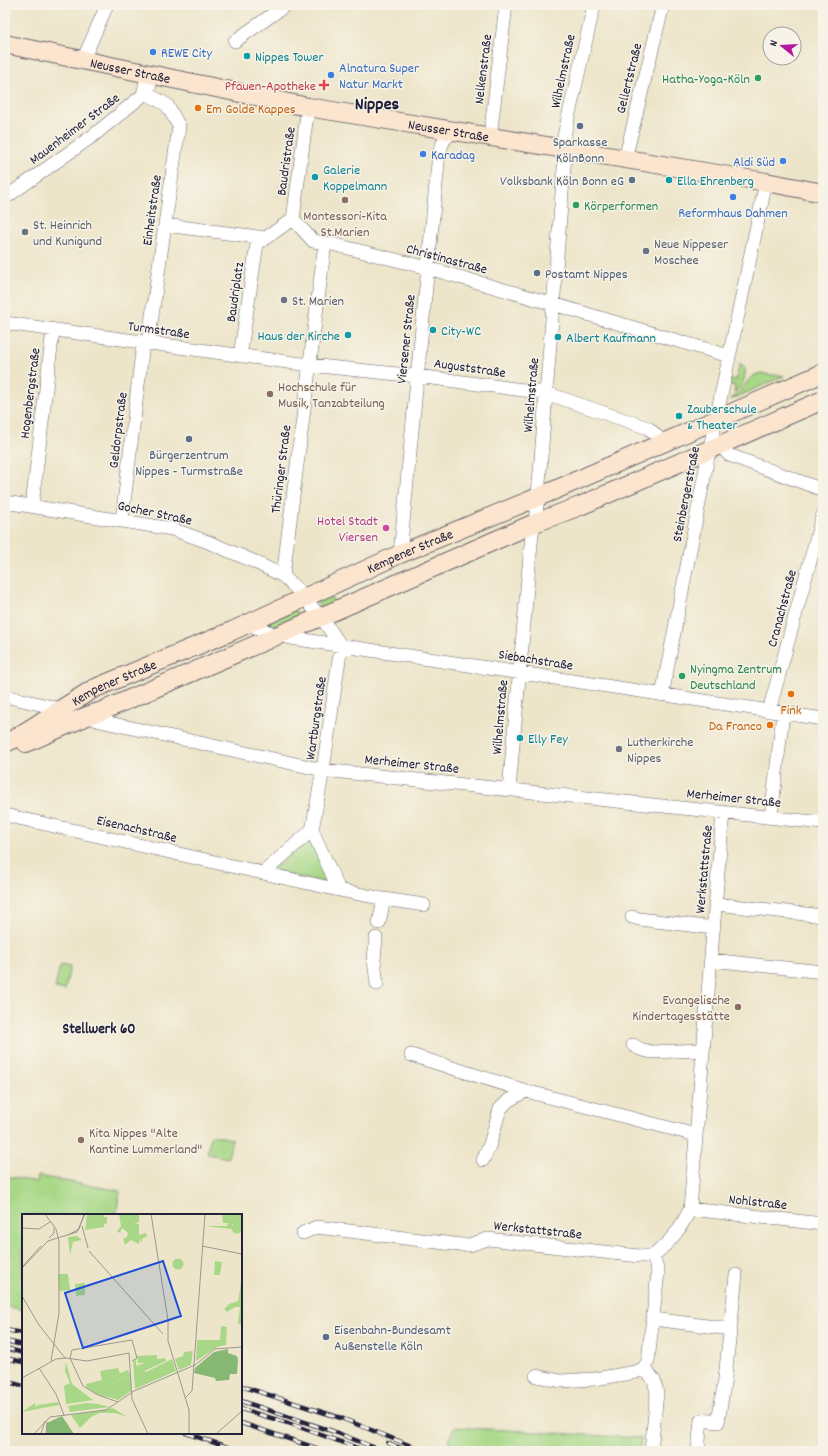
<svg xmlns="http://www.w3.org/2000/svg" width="828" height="1456" font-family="Dekko,sans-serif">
  <rect width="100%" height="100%" fill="#f7f3e8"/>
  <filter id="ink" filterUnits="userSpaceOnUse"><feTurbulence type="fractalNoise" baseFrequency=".025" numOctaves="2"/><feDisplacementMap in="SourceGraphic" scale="8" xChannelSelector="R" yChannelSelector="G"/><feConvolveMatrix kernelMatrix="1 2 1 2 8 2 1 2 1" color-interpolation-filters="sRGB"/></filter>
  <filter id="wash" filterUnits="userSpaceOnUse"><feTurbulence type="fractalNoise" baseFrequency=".012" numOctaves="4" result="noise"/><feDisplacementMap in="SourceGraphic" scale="16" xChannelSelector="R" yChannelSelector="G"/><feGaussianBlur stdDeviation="0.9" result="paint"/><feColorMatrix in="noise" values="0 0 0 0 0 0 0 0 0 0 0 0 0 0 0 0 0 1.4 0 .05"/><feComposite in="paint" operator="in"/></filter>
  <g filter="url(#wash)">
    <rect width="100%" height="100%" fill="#ede5c9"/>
    <path fill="#a8d887" stroke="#657d61" d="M740,363L745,369C746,378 742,388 734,393L735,386L728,384L730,379L736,380Z
      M762,373L769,375H780L784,376L730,400C732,397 737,395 740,391C748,383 748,375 762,373Z
      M330,595L334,604L322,609L315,600Z
      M293,607L302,621L285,628L260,621Z
      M311,837L331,884L271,871Z
      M60,965L70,967L65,990L55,988Z
      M211,1135L232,1139L228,1158L207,1154Z
      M5,1176L37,1182L38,1176L120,1191L116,1215H23V1310L5,1306Z
      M454,1427L641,1438L639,1451H467L448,1442Z"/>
  </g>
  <g filter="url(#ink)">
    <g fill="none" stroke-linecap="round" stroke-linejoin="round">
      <g stroke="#69666d" stroke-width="14">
        <path id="minor" d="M235,41L286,5
          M83,60L107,5
          M490,137L506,5
          M625,159L663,5
          M5,198L94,135L143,95L146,82
          M293,219L313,241L332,244L428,268L553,304L729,356
          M293,219L308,107
          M165,225L266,238
          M5,323L309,365L417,376L546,393L648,428L659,438L661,442
          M148,344L179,126L167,105L148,94L152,75
          M240,356L257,244L293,219
          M720,445L729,455L823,490
          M5,502L172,529L208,542L253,561L283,576L299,591L326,624L341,646L323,770L312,830
          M32,506L53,330
          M122,520L143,343
          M400,554L439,153L444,140L453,131
          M283,576L325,243
          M247,624L277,635L291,638L823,719
          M662,695L708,457L766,182
          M5,696L65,710
          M769,711L823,514
          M84,715L100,721L323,770L823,823
          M509,790L532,533L535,523L538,496L565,155L563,140L594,5
          M5,815L339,890L384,899L424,905
          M771,817L783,713
          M312,830L339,890
          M263,873L312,830
          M716,904L823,916
          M632,917L639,919L714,928
          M379,923L384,899
          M376,938L374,960L377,984
          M711,960L823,972
          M633,1045L640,1049L651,1052L703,1050
          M411,1055L526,1091L696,1135
          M483,1160L490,1144L500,1109L509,1100L526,1091
          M690,1209L823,1224
          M303,1233L317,1227L461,1245H469L488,1239L639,1256H653C671,1241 680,1230 690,1209L723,812
          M654,1319L730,1329
          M644,1368L654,1380L657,1393L651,1451
          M536,1376L561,1381L595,1379L636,1372L644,1368L648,1361L658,1272L653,1256
          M698,1451L701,1420L718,1422L725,1378L736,1275"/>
      </g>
      <g stroke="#69666d" stroke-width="20">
        <g id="secondary">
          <path id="s1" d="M5,44L308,107L766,182L823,193"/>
          <path id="s2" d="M5,743L14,739L93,689L232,631L400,554L555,490L823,373"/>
          <path d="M26,743L87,716L102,711L339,609L535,523L580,506L823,400"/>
        </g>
      </g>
      <use href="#minor" stroke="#fff" stroke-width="13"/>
      <use href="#secondary" stroke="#fce5cf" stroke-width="18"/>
      <g stroke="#22223b" stroke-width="4.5">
        <path id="rail" d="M5,1330L23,1333
          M5,1341L23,1345
          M5,1348L23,1353
          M5,1358L23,1362
          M5,1381L23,1386
          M241,1386L341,1418L424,1451
          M241,1401L335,1432L383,1451
          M241,1409L288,1423L366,1451
          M241,1423L325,1451
          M186,1433L239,1451
          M388,1443L408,1451"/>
      </g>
      <use href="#rail" stroke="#f7f3e8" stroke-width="3" stroke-dasharray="9" stroke-linecap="butt"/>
    </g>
  </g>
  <g fill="#3f7fe0" stroke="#f7f3e8" stroke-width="1.5">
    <circle cx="153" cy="52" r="4"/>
    <circle cx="331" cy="75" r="4"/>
    <circle cx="423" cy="154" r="4"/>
    <circle cx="783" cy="161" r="4"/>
    <circle cx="733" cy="197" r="4"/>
  </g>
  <g fill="#0f9aa8" stroke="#f7f3e8" stroke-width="1.5">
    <circle cx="247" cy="56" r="4"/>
    <circle cx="315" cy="177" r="4"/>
    <circle cx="669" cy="180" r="4"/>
    <circle cx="433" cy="330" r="4"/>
    <circle cx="348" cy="335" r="4"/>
    <circle cx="558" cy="337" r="4"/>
    <circle cx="679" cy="416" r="4"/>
    <circle cx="520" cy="738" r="4"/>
  </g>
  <g fill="#2e9e5b" stroke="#f7f3e8" stroke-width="1.5">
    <circle cx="758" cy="78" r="4"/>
    <circle cx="576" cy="205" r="4"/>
    <circle cx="682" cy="676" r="4"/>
  </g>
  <path fill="#e0444e" stroke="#f7f3e8" stroke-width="1.5" d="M322 79h4v4h4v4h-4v4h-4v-4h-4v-4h4z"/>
  <g fill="#e8710a" stroke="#f7f3e8" stroke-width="1.5">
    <circle cx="198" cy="108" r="4"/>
    <circle cx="791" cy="694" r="4"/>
    <circle cx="770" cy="725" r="4"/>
  </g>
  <g fill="#5c6f8a" stroke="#f7f3e8" stroke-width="1.5">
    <circle cx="580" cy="126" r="4"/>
    <circle cx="632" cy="180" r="4"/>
    <circle cx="537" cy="273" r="4"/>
    <circle cx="189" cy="439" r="4"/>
    <circle cx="326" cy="1337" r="4"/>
  </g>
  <g fill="#8d6e63" stroke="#f7f3e8" stroke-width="1.5">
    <circle cx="345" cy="200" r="4"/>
    <circle cx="270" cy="394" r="4"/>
    <circle cx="738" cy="1007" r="4"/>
    <circle cx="81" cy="1140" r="4"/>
  </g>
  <g fill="#6b7280" stroke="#f7f3e8" stroke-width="1.5">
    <circle cx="25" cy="232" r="4"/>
    <circle cx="646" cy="251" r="4"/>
    <circle cx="284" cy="300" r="4"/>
    <circle cx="619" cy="749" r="4"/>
  </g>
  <circle fill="#d1479c" stroke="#f7f3e8" stroke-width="1.5" cx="386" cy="528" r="4"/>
  <g text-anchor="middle" stroke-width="3" stroke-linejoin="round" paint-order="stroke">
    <g font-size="14" fill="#366cbe" stroke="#f7f3e8" text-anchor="start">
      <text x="161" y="57">REWE City</text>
      <text x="339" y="72">Alnatura Super<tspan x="339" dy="16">Natur Markt</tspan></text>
      <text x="431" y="159">Karadag</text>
      <text x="775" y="166" text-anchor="end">Aldi Süd</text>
      <text x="733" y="217" text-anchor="middle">Reformhaus Dahmen</text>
    </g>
    <g font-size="14" fill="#0d838f" stroke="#f7f3e8" text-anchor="start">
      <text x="255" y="61">Nippes Tower</text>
      <text x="323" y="174">Galerie<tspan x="323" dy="16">Koppelmann</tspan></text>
      <text x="677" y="185">Ella Ehrenberg</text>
      <text x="441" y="335">City-WC</text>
      <text x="340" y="340" text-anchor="end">Haus der Kirche</text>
      <text x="566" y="342">Albert Kaufmann</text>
      <text x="687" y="413">Zauberschule<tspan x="687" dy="16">&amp; Theater</tspan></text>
      <text x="528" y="743">Elly Fey</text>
    </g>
    <g font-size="14" fill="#22223b" stroke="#f7f3e8">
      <text transform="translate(482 69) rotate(-83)" y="5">Nelkenstraße</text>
      <text dy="5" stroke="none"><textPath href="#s1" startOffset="128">Neusser Straße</textPath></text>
      <text transform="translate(562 71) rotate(-78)" y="5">Wilhelmstraße</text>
      <text transform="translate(628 78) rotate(-76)" y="5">Gellertstraße</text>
      <text transform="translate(74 128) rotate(-37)" y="5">Mauenheimer Straße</text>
      <text dy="5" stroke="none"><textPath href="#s1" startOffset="452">Neusser Straße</textPath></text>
      <text transform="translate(285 161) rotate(-82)" y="5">Baudristraße</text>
      <text transform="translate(151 210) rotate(-82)" y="5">Einheitstraße</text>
      <text transform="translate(447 258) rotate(15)" y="5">Christinastraße</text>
      <text transform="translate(234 292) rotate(-82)" y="5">Baudriplatz</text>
      <text transform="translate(159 329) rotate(8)" y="5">Turmstraße</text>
      <text transform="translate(405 339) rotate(-84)" y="5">Viersener Straße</text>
      <text transform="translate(470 367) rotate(8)" y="5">Auguststraße</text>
      <text transform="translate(29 393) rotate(-83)" y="5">Hogenbergstraße</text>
      <text transform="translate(530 395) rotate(-85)" y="5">Wilhelmstraße</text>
      <text transform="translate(117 430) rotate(-83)" y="5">Geldorpstraße</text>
      <text transform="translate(280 469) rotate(-83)" y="5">Thüringer Straße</text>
      <text transform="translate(685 494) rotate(-79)" y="5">Steinbergerstraße</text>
      <text transform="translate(155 512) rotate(12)" y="5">Gocher Straße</text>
      <text dy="5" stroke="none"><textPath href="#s2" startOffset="449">Kempener Straße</textPath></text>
      <text transform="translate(781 608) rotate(-75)" y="5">Cranachstraße</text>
      <text transform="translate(536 659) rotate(9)" y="5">Siebachstraße</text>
      <text dy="5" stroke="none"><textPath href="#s2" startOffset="125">Kempener Straße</textPath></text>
      <text transform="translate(499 717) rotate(-85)" y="5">Wilhelmstraße</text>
      <text transform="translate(315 718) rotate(-82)" y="5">Wartburgstraße</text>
      <text transform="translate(412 763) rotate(6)" y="5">Merheimer Straße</text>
      <text transform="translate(734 797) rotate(6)" y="5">Merheimer Straße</text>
      <text transform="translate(137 828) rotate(13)" y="5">Eisenachstraße</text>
      <text transform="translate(703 869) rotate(-85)" y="5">Werkstattstraße</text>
      <text transform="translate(758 1201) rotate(6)" y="5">Nohlstraße</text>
      <text transform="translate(538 1229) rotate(6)" y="5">Werkstattstraße</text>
    </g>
    <g font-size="14" fill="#27864d" stroke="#f7f3e8" text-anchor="start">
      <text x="750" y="83" text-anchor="end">Hatha-Yoga-Köln</text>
      <text x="584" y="210">Körperformen</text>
      <text x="690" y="673">Nyingma Zentrum<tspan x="690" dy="16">Deutschland</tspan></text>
    </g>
    <g font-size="14" fill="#be3a42" stroke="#f7f3e8" text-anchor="end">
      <text x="316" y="90">Pfauen-Apotheke</text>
    </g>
    <g font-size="14" fill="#c56008" stroke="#f7f3e8" text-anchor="start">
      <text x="206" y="113">Em Golde Kappes</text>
      <text x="791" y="714" text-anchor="middle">Fink</text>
      <text x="762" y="730" text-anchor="end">Da Franco</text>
    </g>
    <g font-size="14" fill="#4e5e75" stroke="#f7f3e8">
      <text x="580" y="146">Sparkasse<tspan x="580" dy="16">KölnBonn</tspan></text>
      <text x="624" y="185" text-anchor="end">Volksbank Köln Bonn eG</text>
      <text x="545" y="278" text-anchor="start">Postamt Nippes</text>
      <text x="189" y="459">Bürgerzentrum<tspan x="189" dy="16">Nippes - Turmstraße</tspan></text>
      <text x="334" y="1334" text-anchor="start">Eisenbahn-Bundesamt<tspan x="334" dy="16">Außenstelle Köln</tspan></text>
    </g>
    <g font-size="14" fill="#785e54" stroke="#f7f3e8" text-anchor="start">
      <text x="345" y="220" text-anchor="middle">Montessori-Kita<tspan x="345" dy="16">St.Marien</tspan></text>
      <text x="278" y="391">Hochschule für<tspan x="278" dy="16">Musik, Tanzabteilung</tspan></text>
      <text x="730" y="1004" text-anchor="end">Evangelische<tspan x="730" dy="16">Kindertagesstätte</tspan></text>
      <text x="89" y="1137">Kita Nippes "Alte<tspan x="89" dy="16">Kantine Lummerland"</tspan></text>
    </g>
    <g font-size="14" fill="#5b616d" stroke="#f7f3e8" text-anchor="start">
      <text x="33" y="229">St. Heinrich<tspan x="33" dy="16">und Kunigund</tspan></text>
      <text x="654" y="248">Neue Nippeser<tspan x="654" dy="16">Moschee</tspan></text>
      <text x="292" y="305">St. Marien</text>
      <text x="627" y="746">Lutherkirche<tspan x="627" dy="16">Nippes</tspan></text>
    </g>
    <g font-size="14" fill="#b23c85" stroke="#f7f3e8" text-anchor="end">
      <text x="378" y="525">Hotel Stadt<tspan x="378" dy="16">Viersen</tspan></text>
    </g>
    <g font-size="15" font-weight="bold" fill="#22223b" stroke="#f7f3e8">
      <text x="99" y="1033">Stellwerk 60</text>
    </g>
    <g font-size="18" font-weight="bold" fill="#22223b" stroke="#f7f3e8">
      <text x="377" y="109">Nippes</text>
    </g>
  </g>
  <g transform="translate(22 1214)">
    <rect width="220" height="220" fill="#ede5c9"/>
    <path d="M65,0H82V3H85V9L82,10V13L63,16ZM97,0H117V8L112,9L117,10V21L124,19L125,22L120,25V29L118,25L117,30L109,26L103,31L101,25L105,23L106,19L100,14L98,19L95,17L99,12ZM200,0H220V10H210V15L183,12H205L206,9H201ZM55,22L60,26L51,28L48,41L46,23ZM150.5 50a5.5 5.5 0 1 1 11 0a5.5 5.5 0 1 1-11 0ZM193,47L200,48L198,61H192ZM36,60H46L48,76L37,77ZM220,62V111H219L216,109L218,93H213L205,98L202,95L207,90L216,87L219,69L217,67L219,68ZM63,69V81L54,82L53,70ZM199,112L205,113L204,131L195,133L174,147L175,126H198ZM171,137L169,151L157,156L153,145L161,142L162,138ZM150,145L154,157L113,175L111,147L114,146V151L124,158ZM44,148L50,170L71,186L44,190L42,172L48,169L43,157ZM109,163V177L96,186L90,184L87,174L89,171L100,164ZM36,188L37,191L0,198L13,189L14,193L16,191ZM65,189L76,190L88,193L48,198L46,192ZM91,194L105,203L93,199H78L69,203L58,214L49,201Z" fill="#a8d887"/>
    <path d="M206,135V139L215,142L216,146L215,160H208L207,166L194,167L193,164L172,159L173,154L192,138ZM40,202L52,220H25V209Z" fill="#86b874"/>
    <path d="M209.5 14a5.5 5.5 0 1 1 11 0a5.5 5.5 0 1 1-11 0ZM135,141V145L143,144L144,147L118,159L116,151L123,149H116L115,142ZM96,154L98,159L106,156L109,163L100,164L89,171L87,174L92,181L90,184L76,181L64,173V170L80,166L78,157Z" fill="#a8d887"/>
    <path fill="none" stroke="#9c9790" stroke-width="1" d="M23,0L34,15L37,27V99L29,147M129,0L146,106V127L167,196M60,12L66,34M0,14L17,15L28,8M46,21L57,15L62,0M27,24L32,19V14M180,32L220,40M67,37L141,120M0,53L19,32M0,54L26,27L55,18L63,0M0,82L17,111L43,144M48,144L50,136L110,126L115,144L110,147M48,144L61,172L76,181L96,188M17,154L34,180L42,201M0,164L34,145L44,144L65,147L107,139L110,185L126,220M163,184L170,177L183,0M12,220L28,203L84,196L112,177L173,151L193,135L220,133M19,220L23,207M24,220L25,208M167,220V195M194,220L220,197"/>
    <path fill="#1d4ed8" fill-opacity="0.15" stroke="#1d4ed8" stroke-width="2" d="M141,47L159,102L61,134L43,79Z"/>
    <rect width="220" height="220" fill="none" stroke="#22223b" stroke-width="2"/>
  </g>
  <rect width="828" height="1456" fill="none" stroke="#f7f3e8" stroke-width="20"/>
  <g transform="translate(782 46) rotate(288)"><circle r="19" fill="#f7f3e8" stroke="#a29fa3"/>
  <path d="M0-3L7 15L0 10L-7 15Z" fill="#b5179e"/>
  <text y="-6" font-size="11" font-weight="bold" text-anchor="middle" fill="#22223b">N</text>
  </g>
</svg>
